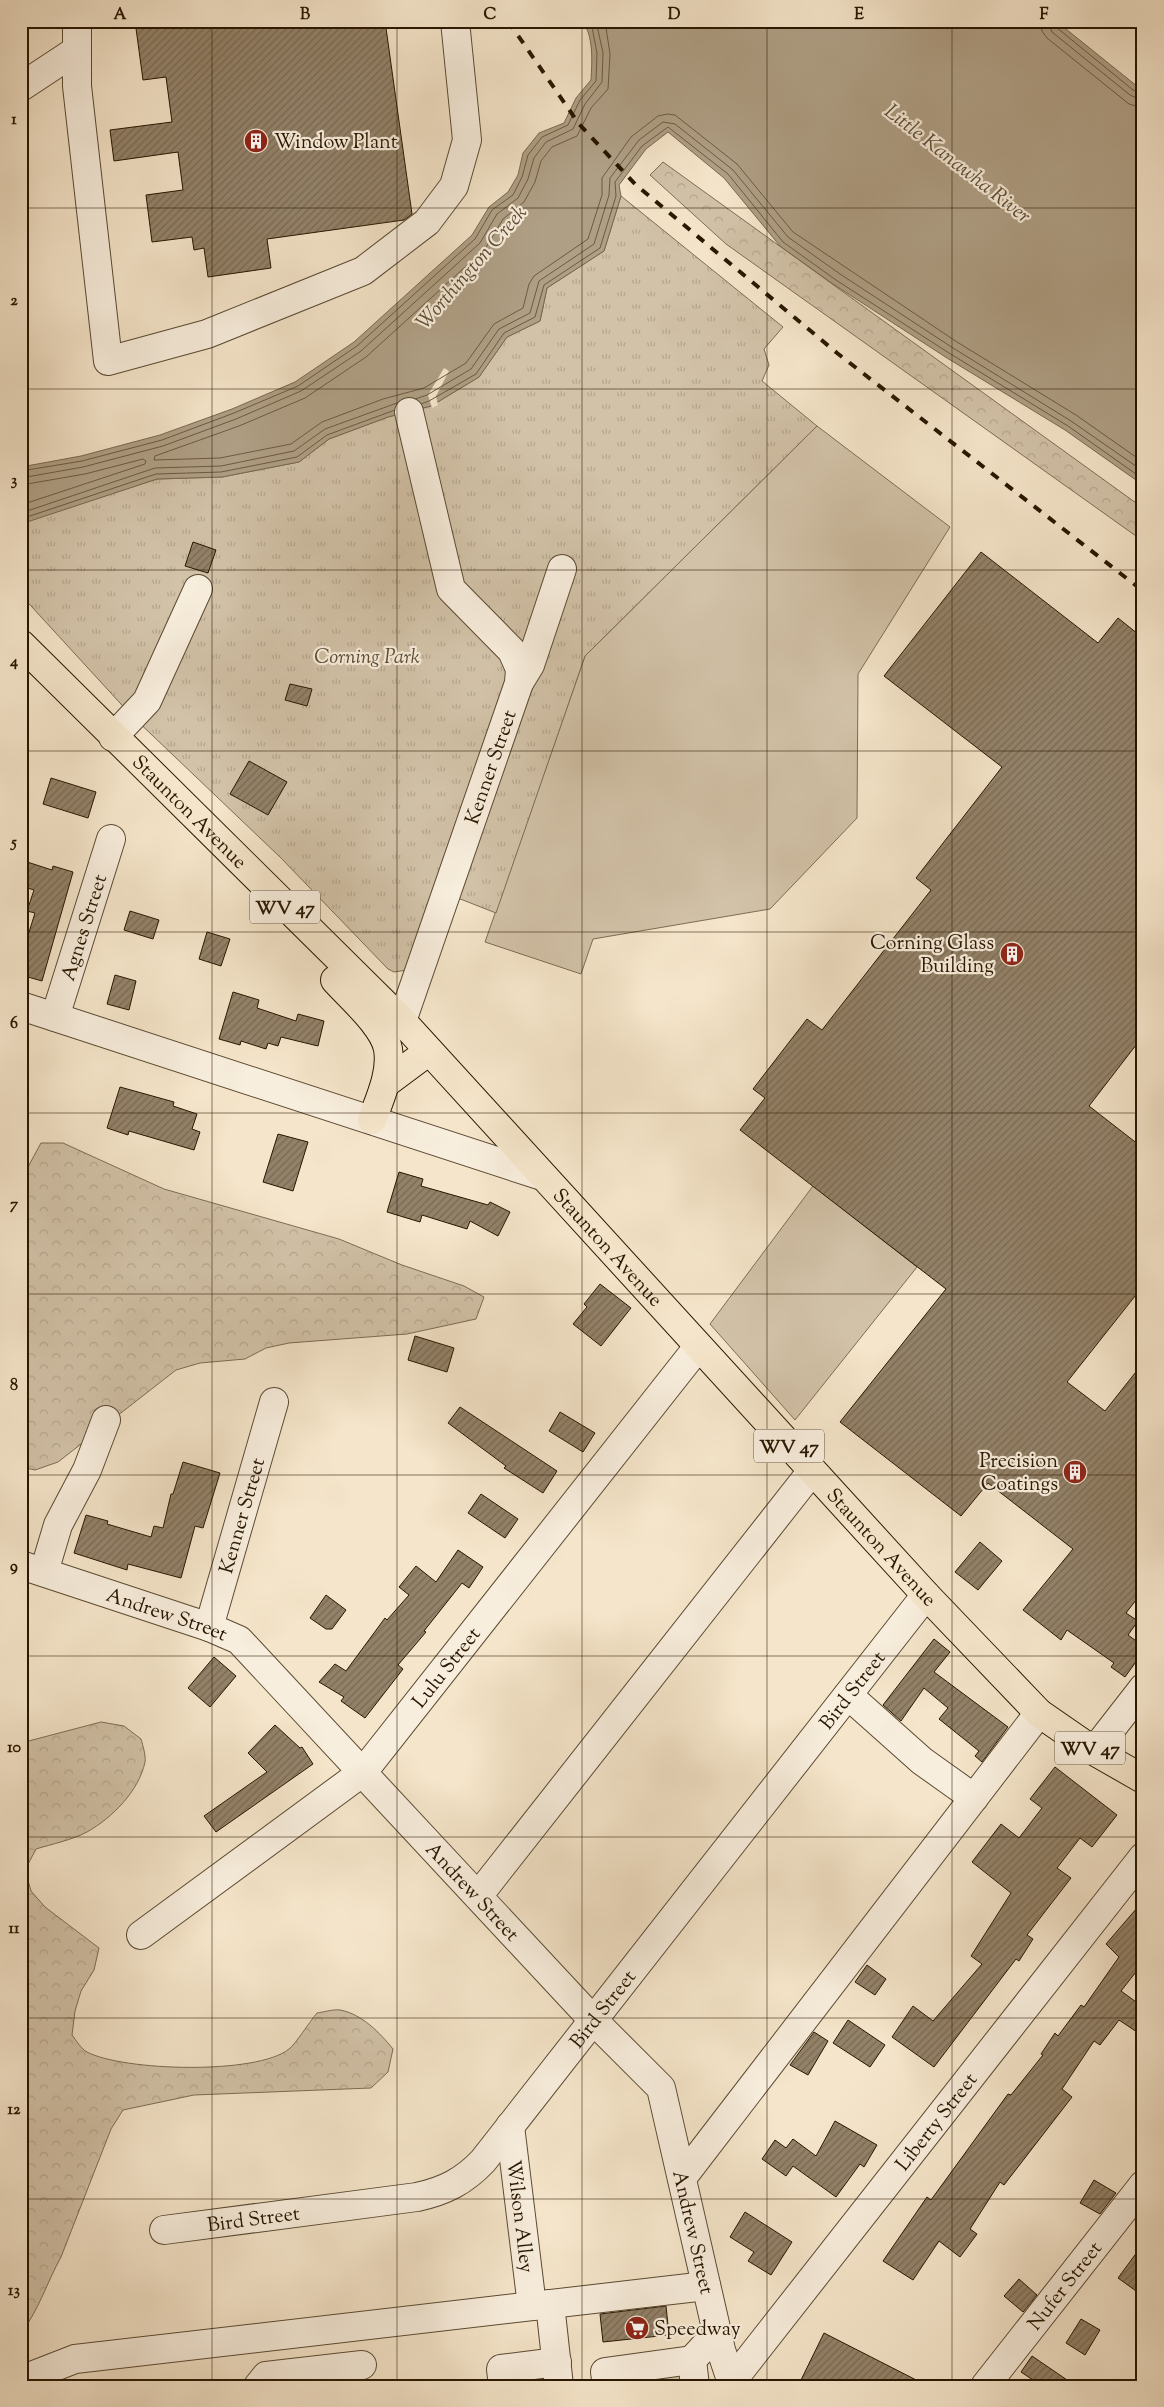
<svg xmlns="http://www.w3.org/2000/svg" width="1164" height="2407" font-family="'Sorts Mill Goudy',serif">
  <defs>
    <pattern id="forest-crowns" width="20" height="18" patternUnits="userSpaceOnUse" patternTransform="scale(1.25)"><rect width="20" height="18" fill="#d2c2a8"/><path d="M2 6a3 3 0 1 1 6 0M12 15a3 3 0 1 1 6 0" fill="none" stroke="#b4a68f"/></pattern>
    <pattern id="park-tufts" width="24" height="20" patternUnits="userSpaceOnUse" patternTransform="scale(1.25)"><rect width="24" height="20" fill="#d2c2a8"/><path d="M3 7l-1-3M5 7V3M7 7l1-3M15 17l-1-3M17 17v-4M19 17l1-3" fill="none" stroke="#b4a68f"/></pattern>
    <pattern id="building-hatch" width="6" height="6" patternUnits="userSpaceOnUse" patternTransform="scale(1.25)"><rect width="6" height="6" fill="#938269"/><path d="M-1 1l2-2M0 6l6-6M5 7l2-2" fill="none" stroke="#786954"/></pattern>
  </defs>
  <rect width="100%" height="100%" fill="#f5e5ca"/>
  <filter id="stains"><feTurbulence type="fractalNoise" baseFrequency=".004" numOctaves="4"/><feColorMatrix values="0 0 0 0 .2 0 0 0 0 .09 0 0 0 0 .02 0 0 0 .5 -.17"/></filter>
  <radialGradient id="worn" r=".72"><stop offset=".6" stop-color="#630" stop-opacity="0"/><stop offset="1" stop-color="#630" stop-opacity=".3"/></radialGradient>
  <path fill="#d2c2a8" stroke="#7d6c54" d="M817,426L950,527L858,674L857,818L770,909L593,939L581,974L485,942L585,656Z
    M813,1186L917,1267L795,1420L710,1324Z"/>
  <path fill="url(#forest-crowns)" stroke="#7d6c54" d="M663,162L1143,508V541L726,244L650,175Z
    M41,1143H63L164,1189L339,1239L402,1265L464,1286L484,1297L476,1319L407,1334L289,1343L266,1348L245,1359L200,1363L176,1370L58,1462L35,1470L21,1467V1193L29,1165Z
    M101,1722L124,1726L141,1739C143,1746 146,1756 145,1762C139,1791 112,1818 87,1832C72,1840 52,1844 36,1849L25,1870L31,1891L45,1907L99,1948L94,1970L81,1991L75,2011L72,2035C76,2040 81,2049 87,2052C123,2071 257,2075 289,2049C295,2045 310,2021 317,2013C324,2012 334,2009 340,2010C362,2014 380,2033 393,2049L388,2072L371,2088L194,2095L123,2110L111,2129L61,2257C47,2282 39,2310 21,2333V1743Z"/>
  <path fill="url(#park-tufts)" stroke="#7d6c54" d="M621,196L783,327L764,349L769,365L762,381L817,426L585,656L496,913L440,891L407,970L394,972L388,969L281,858L131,715L21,595V523L157,479L222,477L299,462L329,439L388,417L431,406L479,377L507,337L540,321L547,288L604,251Z"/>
  <path fill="#af9f85" stroke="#796850" d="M582,21H1056L1143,91V485L1065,430L947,358L833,284L780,246L724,178L668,132L646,149L619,185L621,196L604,251L547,288L540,321L507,337L479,377L431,406L388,417L329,439L299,462L222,477L157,479L21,524V467L81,456L160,435L232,409L295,382L354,342L472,235L489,207L508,192L518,175L523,153L539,133L564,123L576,98L591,80C592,61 594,36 582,21Z"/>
  <path fill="#f5e5ca" d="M444,368L449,371L436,396L438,405L432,408L428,395Z"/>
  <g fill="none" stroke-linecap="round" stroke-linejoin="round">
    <path stroke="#6c5a42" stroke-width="1" d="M605,21L610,54L608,89L591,108L577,136L552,147L541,161L535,182L524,202L503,219L485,249L366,357L305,398L239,426L155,456L154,460L220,458L291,444L322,422L383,399L424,388L466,363L494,324L523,308L529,284L534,276L588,239L602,195V178L631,137L658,116L667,114L675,115L737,164L793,232L957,342L1076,415L1143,462
      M1040,21L1042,31L1047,38L1129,104L1143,108
      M1047,21L1052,32L1130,95L1143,101
      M1053,21L1056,27L1133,90L1143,94
      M415,399L427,395L471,369L499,329L530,313L539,281L594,244L609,195L610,178L639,140L663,122L675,124L733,170L788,237L840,274L953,348L1071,421L1143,471
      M421,404L429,401L476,374L504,333L535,317L544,285L600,248L616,196L615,182L642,146L668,127L728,174L783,242L836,280L949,353L1068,426L1143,479
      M21,471L82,461L162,440L234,413L298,386L357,346L475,239L492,210L513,195L522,177L528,155L542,137L568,125L580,100L596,81L597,53L592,27L588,21
      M21,478L83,467L163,446L236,419L301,391L361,351L480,243L497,214L518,198L528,179L534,158L546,142L573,129L585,104L602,82L603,53L596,21
      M21,485L85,474L143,459L146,461L145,464L21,505
      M21,513L155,468L221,466L294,451L325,429L397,403
      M21,519L156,474L221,472L297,457L327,435L395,410"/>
  </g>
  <path fill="url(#building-hatch)" stroke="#281600" d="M135,21H385L412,214L404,220L267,239L271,268L208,277L204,248L194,250L192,237L152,242L146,195L183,190L178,152L114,161L110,130L172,122L166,77L143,80Z
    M193,542L216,550L208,573L185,566Z
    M981,552L1098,643L1118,618L1143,638V1036L1089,1106L1143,1148V1286L1067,1382L1105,1411L1143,1363V1591L1126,1613L1138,1621L1128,1635L1143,1646V1652L1125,1677L1111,1667L1114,1663L1067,1630L1061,1640L1023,1610L1073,1549L988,1483L961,1516L840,1422L946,1289L740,1130L765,1098L753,1089L807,1019L822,1030L931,890L916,878L1002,767L884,676Z
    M290,684L312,689L307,706L285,700Z
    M249,761L287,782L268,815L230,794Z
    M51,778L96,792L88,818L43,804Z
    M21,860L52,870L53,866L73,872L42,981L21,975V958L35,913L27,911L34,890L21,886Z
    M130,911L159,920L153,939L124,930Z
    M207,932L230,939L221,966L199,959Z
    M115,975L136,981L129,1010L107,1004Z
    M233,992L259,1000L257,1008L296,1021L298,1014L324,1021L318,1046L281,1037L278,1046L268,1043L266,1049L241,1041L240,1045L219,1039Z
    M120,1087L174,1102L173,1106L197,1114L192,1129L200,1132L194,1150L129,1131L128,1135L107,1128Z
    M278,1134L308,1142L293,1191L263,1182Z
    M399,1172L423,1179L421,1186L488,1205L490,1202L510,1212L498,1236L470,1221L467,1229L422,1215L420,1222L387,1212Z
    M600,1284L631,1308L601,1346L573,1324L587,1307L584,1304Z
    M415,1336L454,1348L447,1372L408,1360Z
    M460,1407L557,1471L543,1493L504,1468L506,1466L448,1423Z
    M560,1412L595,1433L583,1452L549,1431Z
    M183,1462L220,1473L203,1528L195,1526L181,1578L128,1564L127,1570L74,1553L86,1515L108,1521L107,1524L151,1537L154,1526L163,1528L171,1494H173Z
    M481,1494L518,1519L505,1538L468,1513Z
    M980,1542L1002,1561L978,1590L955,1572Z
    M458,1550L483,1567L469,1588L462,1583L424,1631L426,1632L398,1665L403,1669L365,1718L341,1701L344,1697L319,1682L335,1664L346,1671L385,1618L387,1620L409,1595L399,1587L416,1566L436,1582Z
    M326,1595L346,1610L332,1629H326L310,1618Z
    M934,1639L950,1652L934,1672L1008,1727L982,1762L975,1756L979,1751L939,1719L948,1708L924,1688L901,1721L883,1705Z
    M214,1657L236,1676L210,1707L188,1688Z
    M275,1725L300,1748L302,1747L313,1764L216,1832L204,1816L267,1772L248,1753Z
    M1055,1767L1117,1815L1092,1847L1080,1838L1057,1868L1071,1878L1027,1935L1033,1939L1019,1961L1016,1959L934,2067L892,2037L913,2006L933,2021L982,1964L971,1956L1011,1893L972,1862L1001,1824L1019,1838L1042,1808L1030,1799Z
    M1143,1901V1963L1121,1991L1143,2007V2036L1119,2020L1100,2045L1094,2041L1062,2089L1072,2097L1004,2185L1000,2182L970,2229L977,2234L960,2257L939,2241L913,2280L883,2261L927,2197L931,2200L1008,2094L1011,2095L1043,2055L1041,2054L1055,2033L1058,2036L1081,2005L1084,2007L1119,1957L1106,1944Z
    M867,1965L886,1979L875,1995L855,1982Z
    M848,2020L885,2045L870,2067L833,2043Z
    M814,2032L828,2041L808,2075L790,2065Z
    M835,2121L877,2145L864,2167L860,2164L836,2197L793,2166L786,2176L762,2159L775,2140L786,2148L793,2139L816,2156Z
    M1094,2180L1116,2193L1100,2214L1080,2203Z
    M745,2212L792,2242L771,2275L748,2261L754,2252L730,2237Z
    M1143,2244V2296L1118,2278Z
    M1019,2279L1037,2295L1023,2312L1004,2296Z
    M666,2306L669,2335L603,2342L600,2314Z
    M1081,2319L1100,2330L1085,2355L1066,2343Z
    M824,2333L928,2386H808L800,2382Z
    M1032,2356L1076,2386H1042L1021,2372Z
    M678,2378L679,2386H633V2384Z"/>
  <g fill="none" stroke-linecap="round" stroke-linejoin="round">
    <path stroke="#d6c6ac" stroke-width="28" stroke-dasharray="28 14" stroke-linecap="butt" d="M665,2372L667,2386"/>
    <g stroke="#5b4a32" stroke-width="30">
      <g id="minor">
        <path d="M77,21V86L108,361L207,334L363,271L427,222L454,186L467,140L455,21"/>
        <path d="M21,87L77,50"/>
        <path d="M519,683L530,665L562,569"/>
        <path d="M113,737L147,701L198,589"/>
        <path d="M21,1006L542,1176"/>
        <path id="s1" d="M55,1017L111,839"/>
        <path id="s2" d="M402,1021L519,683L520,669L512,651L451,589L409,412"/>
        <path id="s3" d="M21,1565L209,1627L239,1640L593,2020L661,2088L721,2350L733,2386"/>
        <path d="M44,1572L58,1525L87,1470L106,1420"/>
        <path id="s4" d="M209,1627L274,1402"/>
        <path d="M848,1695L922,1761L974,1798"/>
        <path d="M1094,1751L1143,1688"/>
        <path d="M478,1896L812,1471"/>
        <path id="s5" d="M141,1935L363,1772L698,1347"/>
        <path id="s6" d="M510,2126L532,2306"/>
        <path d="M682,2178L1039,1713"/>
        <path id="s7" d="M164,2230L417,2197C445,2191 464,2181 483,2161L926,1595"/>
        <path d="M550,2304L559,2386"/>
        <path d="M21,2380L75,2359L706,2286"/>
        <path id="s8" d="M732,2381L1143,1857"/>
        <path d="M258,2386L266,2376L362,2365"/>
        <path d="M503,2386L501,2369L557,2362"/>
        <path d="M607,2386L605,2372L692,2360"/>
        <path d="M695,2386L692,2360L704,2347"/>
        <path id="s9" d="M985,2386L1143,2185"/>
      </g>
    </g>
    <g stroke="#281600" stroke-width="30">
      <g id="major">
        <path id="s10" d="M21,644L402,1021L926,1595L1039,1713L1094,1751L1143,1779"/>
        <path d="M335,980C350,997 384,1026 388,1049C392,1073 380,1098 372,1120"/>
        <path d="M386,1083L429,1051"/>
      </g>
    </g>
    <use href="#minor" stroke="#f8eedd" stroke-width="28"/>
    <use href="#major" stroke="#f5e5ca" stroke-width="28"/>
    <path stroke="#281600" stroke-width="4" stroke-dasharray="9 9" stroke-linecap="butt" d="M508,21L579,124L635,184L837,353L1143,591
      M1128,21L1143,40"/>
  </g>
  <path fill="none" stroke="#281600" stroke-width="1" stroke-opacity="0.55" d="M212,21V2386M397,21V2386M582,21V2386M767,21V2386M952,21V2386M21,208H1143M21,389H1143M21,570H1143M21,751H1143M21,932H1143M21,1113H1143M21,1294H1143M21,1475H1143M21,1656H1143M21,1837H1143M21,2018H1143M21,2199H1143"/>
  <defs>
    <g id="building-disc" transform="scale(1.25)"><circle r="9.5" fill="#8f2418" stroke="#f8eedd"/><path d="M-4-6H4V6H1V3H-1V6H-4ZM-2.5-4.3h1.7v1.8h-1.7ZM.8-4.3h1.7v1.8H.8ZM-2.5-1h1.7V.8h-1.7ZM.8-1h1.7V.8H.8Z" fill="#fff"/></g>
    <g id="supermarket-disc" transform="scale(1.25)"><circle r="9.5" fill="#8f2418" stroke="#f8eedd"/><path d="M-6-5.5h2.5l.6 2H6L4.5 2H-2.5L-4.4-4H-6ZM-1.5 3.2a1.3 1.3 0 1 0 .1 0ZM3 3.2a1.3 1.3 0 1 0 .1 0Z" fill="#fff"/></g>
  </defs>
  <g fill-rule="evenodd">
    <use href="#building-disc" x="256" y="141"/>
    <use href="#building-disc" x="1012" y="954"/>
    <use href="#building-disc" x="1075" y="1472"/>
    <use href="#supermarket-disc" x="637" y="2328"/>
  </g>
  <g text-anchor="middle" stroke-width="4.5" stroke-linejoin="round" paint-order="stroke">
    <g fill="#f8eedd" stroke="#665742" stroke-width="1">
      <rect x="250" y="890.5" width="70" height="33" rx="4"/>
      <rect x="754" y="1429.5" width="70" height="33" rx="4"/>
      <rect x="1055" y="1731.5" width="70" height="33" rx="4"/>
    </g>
    <g font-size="19" font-weight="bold" fill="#281600">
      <text x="285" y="914">WV 47</text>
      <text x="789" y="1453">WV 47</text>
      <text x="1090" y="1755">WV 47</text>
    </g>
    <g font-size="20" fill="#281600" stroke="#f8eedd" text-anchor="start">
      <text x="274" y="148">Window Plant</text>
      <text x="994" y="949" text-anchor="end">Corning Glass<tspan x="994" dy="23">Building</tspan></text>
      <text x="1058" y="1467" text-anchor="end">Precision<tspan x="1058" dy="23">Coatings</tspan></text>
      <text x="654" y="2335">Speedway</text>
    </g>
    <g font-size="20" font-style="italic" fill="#5b4a32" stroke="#f8eedd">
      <text x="367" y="663">Corning Park</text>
    </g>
    <g font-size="20" fill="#281600" stroke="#f8eedd">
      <text dy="7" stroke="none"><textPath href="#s2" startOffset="269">Kenner Street</textPath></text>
      <text dy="7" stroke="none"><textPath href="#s10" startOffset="238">Staunton Avenue</textPath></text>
      <text dy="7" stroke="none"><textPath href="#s1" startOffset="94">Agnes Street</textPath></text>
      <text dy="7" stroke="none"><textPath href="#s10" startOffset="842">Staunton Avenue</textPath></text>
      <text dy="7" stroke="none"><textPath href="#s4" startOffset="116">Kenner Street</textPath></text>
      <text dy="7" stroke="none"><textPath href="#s10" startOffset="1248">Staunton Avenue</textPath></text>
      <text dy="7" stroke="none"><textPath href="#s3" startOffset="154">Andrew Street</textPath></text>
      <text dy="7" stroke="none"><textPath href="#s5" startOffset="409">Lulu Street</textPath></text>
      <text dy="7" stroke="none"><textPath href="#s7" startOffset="930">Bird Street</textPath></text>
      <text dy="7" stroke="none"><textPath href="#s3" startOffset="574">Andrew Street</textPath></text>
      <text dy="7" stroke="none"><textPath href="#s7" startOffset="525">Bird Street</textPath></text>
      <text dy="7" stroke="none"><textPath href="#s8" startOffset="330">Liberty Street</textPath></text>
      <text dy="7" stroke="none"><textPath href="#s6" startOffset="91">Wilson Alley</textPath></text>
      <text dy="7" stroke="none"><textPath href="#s7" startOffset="90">Bird Street</textPath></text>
      <text dy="7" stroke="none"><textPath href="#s3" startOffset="994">Andrew Street</textPath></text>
      <text dy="7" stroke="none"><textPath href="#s9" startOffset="128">Nufer Street</textPath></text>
    </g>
    <g font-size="21" font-style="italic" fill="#5e4d35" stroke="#f8eedd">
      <text transform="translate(958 163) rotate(38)" y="7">Little Kanawha River</text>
      <text transform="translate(471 267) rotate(-49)" y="7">Worthington Creek</text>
    </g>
  </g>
  <rect width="1164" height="2407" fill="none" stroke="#f5e5ca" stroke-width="55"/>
  <rect x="28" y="28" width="1108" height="2352" fill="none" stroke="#281600" stroke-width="2"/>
  <g font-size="16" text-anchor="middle" font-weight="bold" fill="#281600">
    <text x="120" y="19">A</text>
    <text x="305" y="19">B</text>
    <text x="490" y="19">C</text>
    <text x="674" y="19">D</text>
    <text x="859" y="19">E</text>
    <text x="1044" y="19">F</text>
    <text x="14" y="124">1</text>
    <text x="14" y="305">2</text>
    <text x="14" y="485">3</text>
    <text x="14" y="666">4</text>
    <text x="14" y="847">5</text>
    <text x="14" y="1028">6</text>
    <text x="14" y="1209">7</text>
    <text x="14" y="1390">8</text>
    <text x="14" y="1571">9</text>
    <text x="14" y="1752">10</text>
    <text x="14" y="1933">11</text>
    <text x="14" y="2114">12</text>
    <text x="14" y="2295">13</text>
  </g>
  <rect width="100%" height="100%" filter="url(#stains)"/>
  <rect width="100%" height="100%" fill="url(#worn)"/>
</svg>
